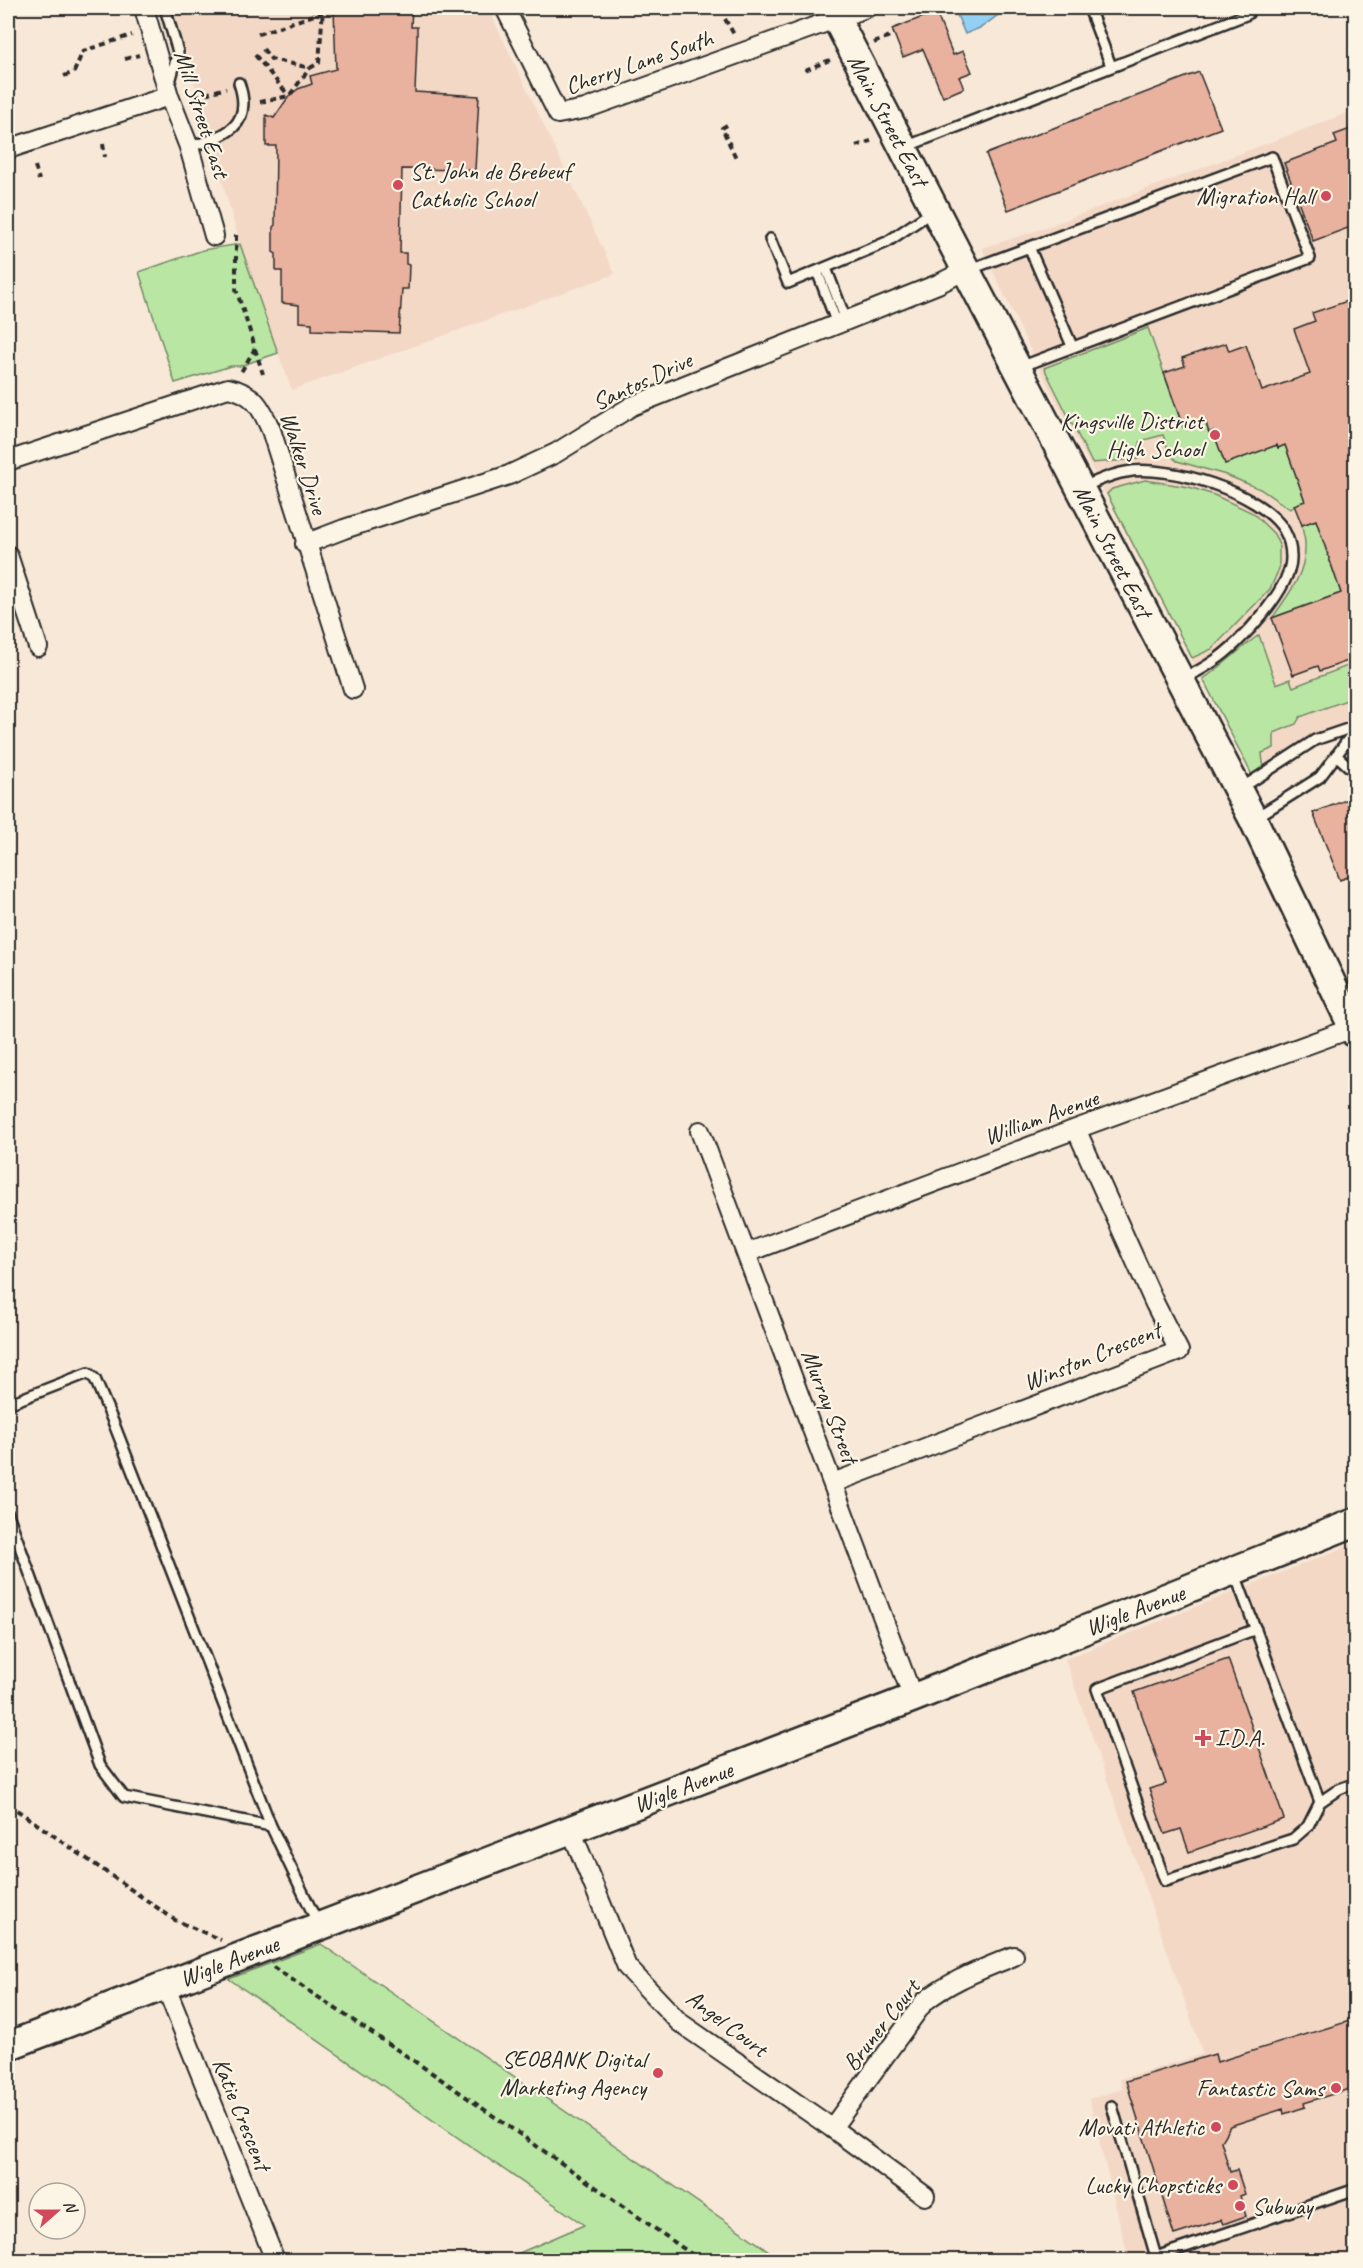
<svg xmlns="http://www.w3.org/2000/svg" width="1363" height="2268" font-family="Caveat,sans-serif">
  <rect width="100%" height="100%" fill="#f8e8d7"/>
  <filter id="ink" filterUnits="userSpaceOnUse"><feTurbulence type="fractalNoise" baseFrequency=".0167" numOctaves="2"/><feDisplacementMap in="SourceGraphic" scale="12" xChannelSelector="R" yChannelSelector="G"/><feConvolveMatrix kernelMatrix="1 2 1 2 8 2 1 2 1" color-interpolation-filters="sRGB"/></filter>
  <g filter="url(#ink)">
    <path fill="#f4d8c6" d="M173,8H488L615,274L292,390L278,353L240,244Z
      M1355,110V727L1253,777L1040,370L982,248L1036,231Z
      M1355,1543V2260H1129L1089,2099L1122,2089L1120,2079L1203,2054L1065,1659Z"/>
    <path fill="#bae6a3" stroke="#728867" stroke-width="1.5" d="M240,244L278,353L240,366H231L175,383L139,272L203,250Z
      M1148,328L1183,427L1205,420L1209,432L1213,431L1225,463L1277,445L1278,448L1285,445L1305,501L1290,509L1260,489L1226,475L1177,461L1170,455L1163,435L1140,441L1138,459L1092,463L1044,368Z
      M1145,480L1189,487L1214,495L1253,513L1274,534L1279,545V569L1270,589L1212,649L1192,658L1107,494L1112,489Z
      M1316,520L1341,593L1272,618C1288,596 1307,572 1305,543C1305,537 1302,531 1302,525Z
      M1259,635L1276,684L1290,679L1293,687L1355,663V697L1300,717L1296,724L1274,733V748L1262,753L1263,763L1266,771L1253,777L1203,679C1223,666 1239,649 1259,635Z
      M321,1944L782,2260H503L584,2225L229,1979Z"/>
    <path fill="#94cff4" stroke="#6a8da4" stroke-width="1.5" d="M976,8H993L998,15L982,27L965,34L957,15Z"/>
    <path fill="#e9b29f" stroke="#2b2b2b" stroke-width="1.5" d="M334,8H412L411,27H417V40L415,92L479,96L475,170L402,169L400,253H406V264L409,265L408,289H402L399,333L312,330V323L299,322V305L282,303V271H276V254L273,252V227L275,225L276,146H266V115L274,118L289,96L298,89L312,84L310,76L336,69Z
      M936,12L953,55L963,51L972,72L959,77L964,88L943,97L923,49L903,57L892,29Z
      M1199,72L1221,128L1008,210L986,154Z
      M1356,127V225L1313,241L1284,163L1337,143L1334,135Z
      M1356,298V658L1320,671L1318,666L1293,675L1272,618L1341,593L1316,520L1302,525L1294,505L1305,501L1285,445L1278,448L1277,445L1225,464L1213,431L1209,433L1205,420L1183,427L1164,373L1185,366L1182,358L1226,343L1229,351L1246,345L1262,391L1310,374L1294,329L1315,321L1312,313Z
      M1356,796V874L1340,880L1313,813Z
      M1228,1659L1284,1819L1189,1852L1181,1829L1165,1834L1149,1789L1166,1784L1134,1692Z
      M1356,2019V2087L1304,2103L1305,2107L1284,2114L1283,2109L1230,2126L1221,2141L1230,2172L1237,2170L1245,2194L1240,2196L1246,2216L1223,2224L1221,2220L1174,2235L1126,2081L1215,2054L1217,2062Z"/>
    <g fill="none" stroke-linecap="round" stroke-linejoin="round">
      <g stroke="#2b2b2b" stroke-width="14">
        <path id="lane" d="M165,8L178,52L169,86
          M1089,8L1111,66
          M189,147C225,136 254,127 239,83
          M905,147L1248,14
          M770,239L788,283L887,242L933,211
          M1029,247L1072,346
          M826,268L846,320
          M968,270L1272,157L1310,258L1020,367
          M817,271L837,324
          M1082,487C1096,482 1111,474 1126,472C1168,464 1261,492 1284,530C1288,537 1291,548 1291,557C1292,588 1240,644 1214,661C1204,668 1193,674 1182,679
          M1336,755L1356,773
          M1240,789L1315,740L1356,726
          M1255,818L1320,777L1356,729
          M8,1404L88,1373L95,1379L114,1424L271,1826L318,1924
          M8,1514L100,1765L124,1797L271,1826
          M1235,1574L1320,1802
          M1256,1629L1097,1689L1165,1881L1293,1839L1308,1826L1320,1802L1339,1789L1356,1783
          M1112,2106L1156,2257L1356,2189"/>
      </g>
      <g stroke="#2b2b2b" stroke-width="22">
        <path id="street" d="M144,8L169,96L189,147L214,236
          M505,8L558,114L585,109L866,8
          M8,149L169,96
          M8,461L228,388C254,393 261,407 271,430L353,689
          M305,544L344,529L509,475L556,453L632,406L938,284L966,270
          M8,555L38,647
          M700,1131L913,1698
          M747,1253L1076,1129L1353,1028
          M833,1483L1179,1351L1155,1304L1076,1129
          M571,1830L627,1967L679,2022L832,2128L925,2196
          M165,1985L275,2260
          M832,2128L924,2002C951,1980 983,1969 1014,1956"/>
      </g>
      <g stroke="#2b2b2b" stroke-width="32">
        <path id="secondary" d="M831,8L966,270L1253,819L1356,1034
          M8,2046L913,1698L1356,1522"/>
      </g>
      <path stroke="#2b2b2b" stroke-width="4" stroke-dasharray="6 4.5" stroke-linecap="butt" d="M106,8H109
        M725,19L735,36
        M258,34L323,12
        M874,43L894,34
        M263,49L271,59L310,68L319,63L323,8H326
        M255,55L289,96
        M125,59L139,55
        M805,70L830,60
        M64,76L74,72L83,51L132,35
        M195,97L226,88
        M260,102L289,96L310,68
        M727,125L722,128L737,160
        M103,144L105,157
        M856,146L871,141
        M35,166L39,180
        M236,235V289L254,344V350L241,372
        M255,349L263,374
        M8,1804L175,1920L221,1940
        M273,1967L432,2073L700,2260"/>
      <use href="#lane" stroke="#fcf5e5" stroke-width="9"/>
      <use href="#street" stroke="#fcf5e5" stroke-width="18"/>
      <use href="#secondary" stroke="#fcf5e5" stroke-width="27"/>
    </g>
  </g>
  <g fill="#d1495b" stroke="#fcf5e5" stroke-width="2">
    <circle cx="398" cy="185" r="6"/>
    <circle cx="1326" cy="196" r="6"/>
    <circle cx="1215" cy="435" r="6"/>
    <path d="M1200 1729h6v6h6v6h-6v6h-6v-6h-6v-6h6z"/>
    <circle cx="658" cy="2073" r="6"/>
    <circle cx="1336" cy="2088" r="6"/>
    <circle cx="1216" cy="2127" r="6"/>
    <circle cx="1233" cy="2185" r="6"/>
    <circle cx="1240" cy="2206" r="6"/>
  </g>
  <g text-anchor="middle" stroke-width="4.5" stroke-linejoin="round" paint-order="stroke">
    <g font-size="24" fill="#2b2b2b" stroke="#fcf5e5">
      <text transform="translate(639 62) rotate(-19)" y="8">Cherry Lane South</text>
      <text transform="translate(202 114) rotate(72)" y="8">Mill Street East</text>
      <text transform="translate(888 120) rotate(62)" y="8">Main Street East</text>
      <text transform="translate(642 381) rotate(-25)" y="8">Santos Drive</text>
      <text transform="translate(304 463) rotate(72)" y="8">Walker Drive</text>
      <text transform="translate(1113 551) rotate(63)" y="8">Main Street East</text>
      <text transform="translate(1041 1117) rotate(-20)" y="8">William Avenue</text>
      <text transform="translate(1092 1356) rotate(-22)" y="8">Winston Crescent</text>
      <text transform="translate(830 1406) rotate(69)" y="8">Murray Street</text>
      <text transform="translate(1135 1610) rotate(-21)" y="8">Wigle Avenue</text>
      <text transform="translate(683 1787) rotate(-21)" y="8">Wigle Avenue</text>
      <text transform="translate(229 1961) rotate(-21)" y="8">Wigle Avenue</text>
      <text transform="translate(727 2023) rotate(37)" y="8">Angel Court</text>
      <text transform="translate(881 2025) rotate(-52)" y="8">Bruner Court</text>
      <text transform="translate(242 2114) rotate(68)" y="8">Katie Crescent</text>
    </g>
    <g font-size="24" fill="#2b2b2b" stroke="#fcf5e5" text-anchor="end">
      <text x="410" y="179" text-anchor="start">St. John de Brebeuf<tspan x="410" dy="28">Catholic School</tspan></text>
      <text x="1314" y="204">Migration Hall</text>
      <text x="1203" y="429">Kingsville District<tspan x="1203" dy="28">High School</tspan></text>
      <text x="1215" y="1746" text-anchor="start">I.D.A.</text>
      <text x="646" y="2067">SEOBANK Digital<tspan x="646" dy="28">Marketing Agency</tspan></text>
      <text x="1324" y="2096">Fantastic Sams</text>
      <text x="1204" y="2135">Movati Athletic</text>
      <text x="1221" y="2193">Lucky Chopsticks</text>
      <text x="1252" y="2214" text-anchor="start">Subway</text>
    </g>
  </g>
  <rect width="1363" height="2268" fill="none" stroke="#fcf5e5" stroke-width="30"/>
  <rect x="15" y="15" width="1333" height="2238" fill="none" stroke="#2b2b2b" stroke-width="2" filter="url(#ink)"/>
  <g transform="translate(57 2211) rotate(69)"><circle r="28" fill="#fcf5e5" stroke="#a8a49b" stroke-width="1.5"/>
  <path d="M0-4.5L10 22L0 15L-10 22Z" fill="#d1495b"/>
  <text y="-9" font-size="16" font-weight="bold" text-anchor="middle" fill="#2b2b2b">N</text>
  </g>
</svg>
